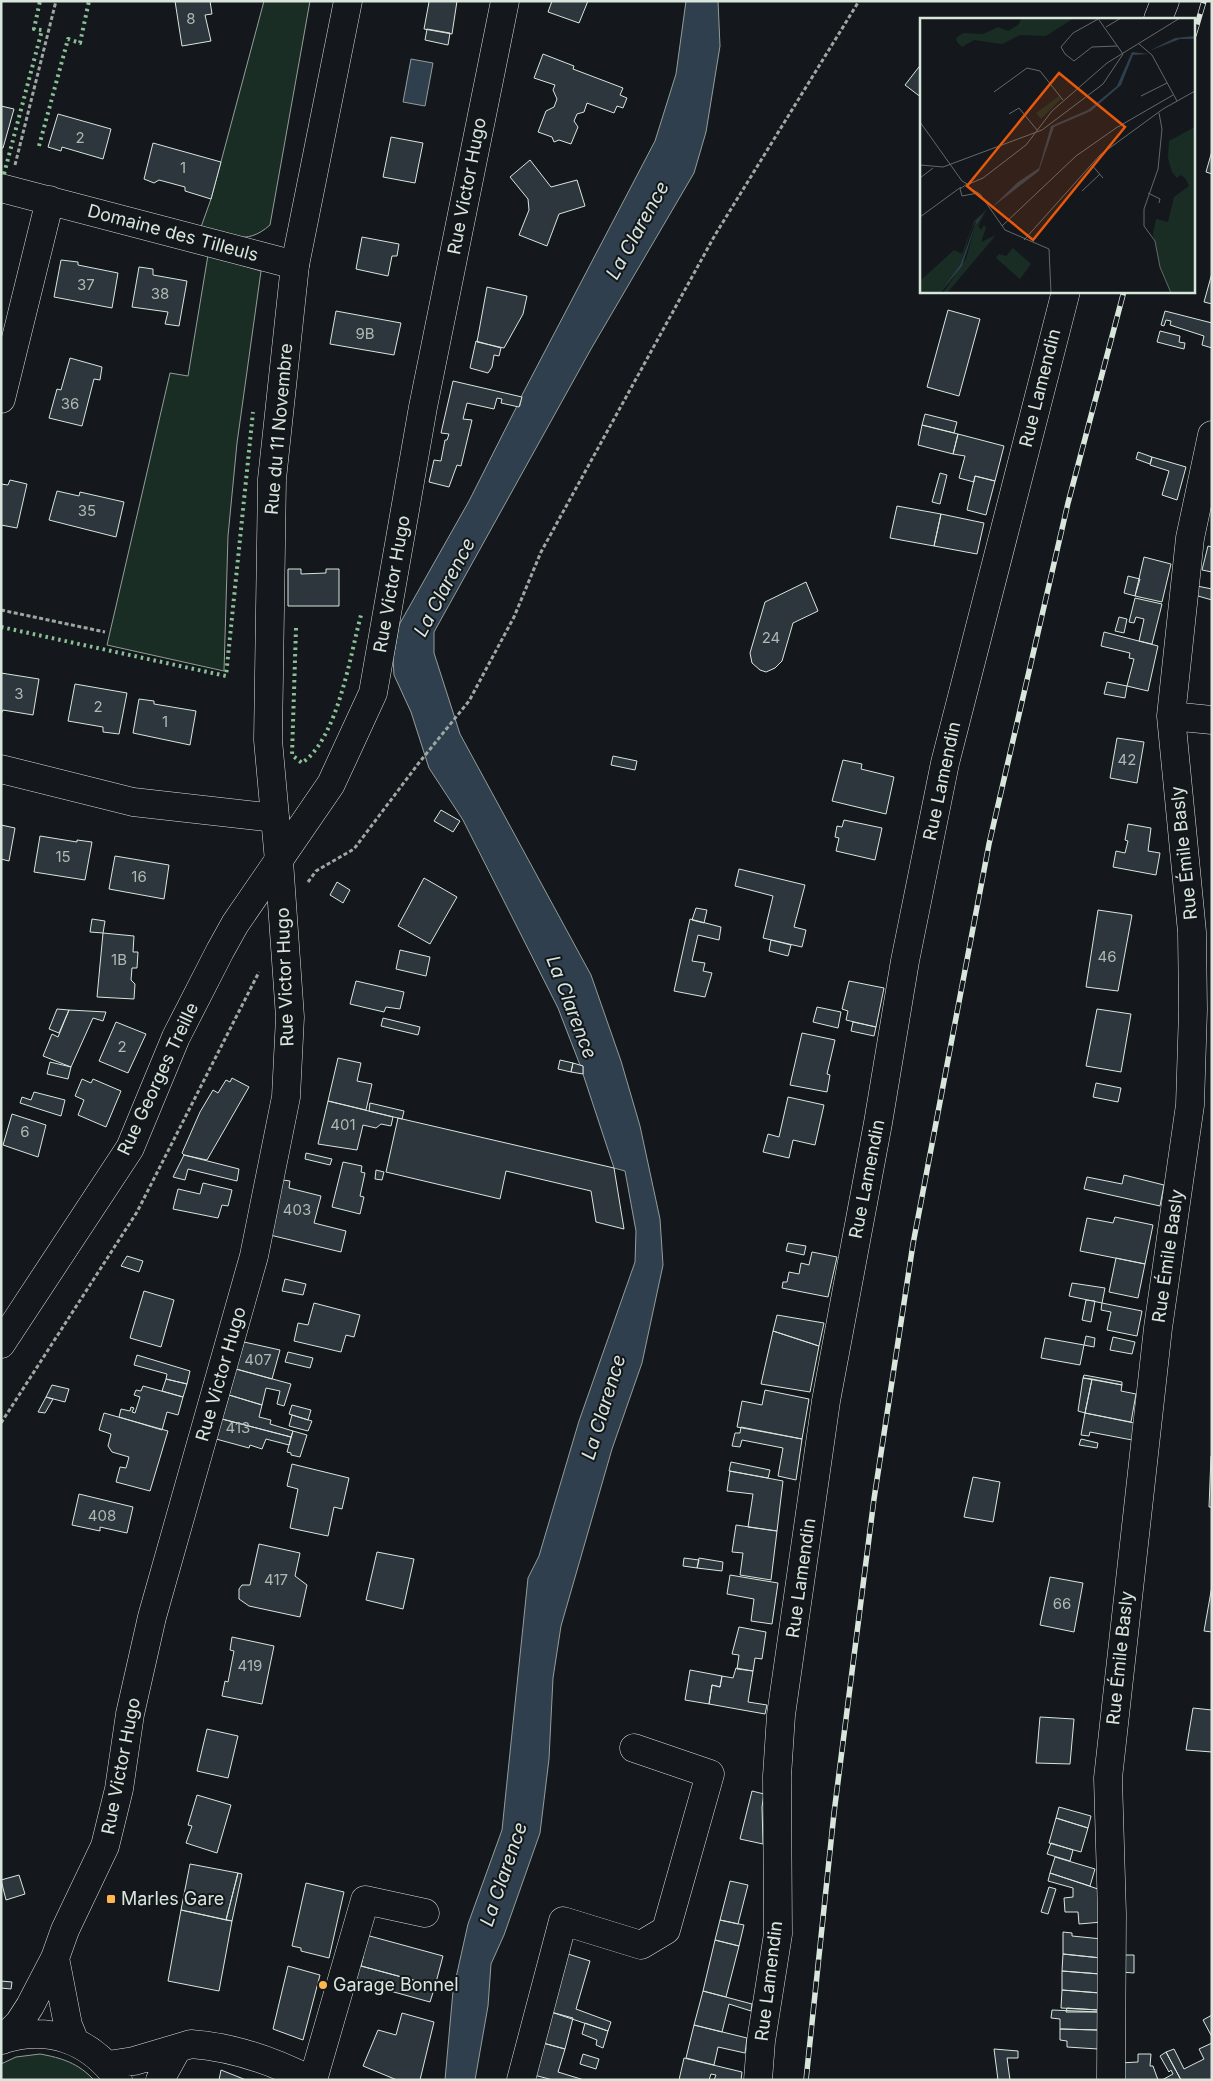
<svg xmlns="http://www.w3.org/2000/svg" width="1213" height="2081" font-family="Inter,sans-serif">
  <rect width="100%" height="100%" fill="#14181c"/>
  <path fill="#1a2d24" stroke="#939e99" d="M264,1H310L270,225C245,247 230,234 201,227L211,199Z
    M208,255L261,271L237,443L228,536L224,671L107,645L170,373L188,376Z
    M40,2054C62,2058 78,2063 94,2080H1V2064L16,2057Z"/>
  <path fill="#2f3f4d" stroke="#939e99" d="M686,1H718L720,46L706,132L694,173L591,349L434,632V653L460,734L591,975L621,1061L640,1126L660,1219L663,1265L642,1363L612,1449L561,1626L553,1678L549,1759L540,1833L504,1935L491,1964L488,2006L475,2080H445L453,1991L468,1924L502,1830L528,1578L539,1556L579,1421L635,1262L636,1231L625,1171L614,1168L583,1074V1066L580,1065L558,1008L463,820L429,768L411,712L394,675L393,659L399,625L469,501L517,406H520L522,395L655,141L676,74Z
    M411,59L433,63L425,106L403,102Z"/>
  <path fill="#2c363c" stroke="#d8e6dc" d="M175,1H210L212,14L205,15L211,41L182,46Z
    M427,1H457L452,34L424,29L429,2Z
    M552,1H588L579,23L548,12Z
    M427,29L450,33L448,45L425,40Z
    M543,54L574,66L573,69L623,88L620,95L627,98L623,108L617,106L614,113L587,103L584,112L577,114L574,121L578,127L571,144L559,140L554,142L552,137L538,132L546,111L554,107L557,99L553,90L555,85L534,78Z
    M922,63V98L905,85Z
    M1,106L14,109L3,148H1Z
    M58,114L111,129L103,159L62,147L61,151L48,147Z
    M391,137L423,143L415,183L383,177Z
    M153,143L221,162L211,199L185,191V187L159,180L154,183L144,179Z
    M1212,151V174L1206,172Z
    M530,160L551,187L577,180L585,206L559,214L547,246L519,235L529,210L528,199L510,177Z
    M362,237L399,244L397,256H392L388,276L356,269Z
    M61,260L78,262V265L118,273L112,308L54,297Z
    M139,267L153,269V275L187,281L179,326L165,324L168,312L132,307Z
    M1212,273V304L1204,302Z
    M487,287L527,296L523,314L504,348L477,342Z
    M948,310L980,319L959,396L927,387Z
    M336,311L401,323L394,355L330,344Z
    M1165,311L1212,323V348L1202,345L1204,336L1170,325L1171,321L1166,320L1164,326L1161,325Z
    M1160,331L1180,336L1179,342L1185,343L1184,349L1157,342Z
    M476,341L501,348L499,356L494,355L492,367L488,373L470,368Z
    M70,358L102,367L100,380L94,379L82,426L49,418L57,389L61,390Z
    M453,381L522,397L519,407L501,403L502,399L497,398L494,409L467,403L463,419L472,420L461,466L457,465L449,487L429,482L434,460L441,461L445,440H447L449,434L441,433Z
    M925,414L957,422L954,433L922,425Z
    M922,425L958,434L953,454L918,445Z
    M958,434L1004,446L995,481L975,476L974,482L959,478L965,456L953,454Z
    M1138,452L1152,457L1150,464L1136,459Z
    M1152,457L1186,467L1177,500L1162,495L1169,471L1150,465Z
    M940,473L947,475L940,504L932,502Z
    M975,476L995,481L986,515L967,510Z
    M10,480L27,484L17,528L1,525V484L8,485Z
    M57,491L79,496L80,492L124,502L116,537L49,520Z
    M897,506L941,514L934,546L890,538Z
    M941,514L984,523L977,554L934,546Z
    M1208,546L1212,547V572L1202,570Z
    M1144,557L1171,564L1162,602L1135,596Z
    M288,569H301V574L326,573V569H339V606H288Z
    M1128,576L1140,579L1135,596L1124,593Z
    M806,582L818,611L793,623L782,661L775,668L766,672L760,670L752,663L750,653L765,602Z
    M1192,585L1212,589V600L1191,594Z
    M1135,598L1162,604L1152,644L1139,641L1144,619L1136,617L1134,623L1129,622Z
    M1119,617L1127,619L1124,633L1115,631Z
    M1104,632L1158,646L1148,691L1127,686L1134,659L1129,658L1130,653L1101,646Z
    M1,673L39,679L33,715L3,710L1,714Z
    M1107,682L1127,686L1125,698L1104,694Z
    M75,684L127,693L119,734L103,732V727L68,721Z
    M139,699L154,701V704L196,711L190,745L133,733Z
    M1117,738L1144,742L1137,783L1110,778Z
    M613,756L637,761L635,770L611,765Z
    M843,760L862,764L861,769L894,777L886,814L832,801Z
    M441,810L460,821L453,832L434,821Z
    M844,820L882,828L875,860L836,851L839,838L835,837L837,826L842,827Z
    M1128,824L1151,828L1148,851L1160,853L1156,875L1113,867L1116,851L1125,853L1128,841L1125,840Z
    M1,825L15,828L9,861L1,859Z
    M40,836L77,842V840L92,842L85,880L34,872Z
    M115,856L169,865L164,899L109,889Z
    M739,869L805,885L794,927L806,930L802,947L763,938L773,896L735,886Z
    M424,878L457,897L430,944L398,926Z
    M337,882L350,890L343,903L330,895Z
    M696,908L707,910L704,923L692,920Z
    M1098,910L1132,915L1118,991L1086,987Z
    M92,919L105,921L103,933L90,932Z
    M690,919L721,927L719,940L698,935L692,961L705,963L703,971L712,973L705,997L674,991Z
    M103,933L134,936L133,952H138L137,968H132L131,980L135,984L134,999L97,997Z
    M771,940L791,945L788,956L769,951Z
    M400,950L430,957L426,976L396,969Z
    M356,981L404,992L400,1009L386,1007L384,1012L350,1004Z
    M849,981L884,988L876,1027L846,1020L848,1011L842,1009Z
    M817,1007L841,1012L838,1028L813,1022Z
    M57,1009L69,1010L59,1033L49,1029Z
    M1097,1009L1131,1014L1121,1072L1086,1066Z
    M69,1010L106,1012L103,1021L93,1018L71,1067L43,1056L52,1034L58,1037Z
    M383,1018L420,1027L418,1035L381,1026Z
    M116,1022L146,1034L128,1073L99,1061Z
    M853,1022L876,1027L874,1036L851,1031Z
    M802,1033L835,1040L827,1074L830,1075L827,1092L790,1085Z
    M338,1058L361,1063L357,1081L372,1084L366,1110L328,1101Z
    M560,1060L573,1063L571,1072L558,1069Z
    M50,1062L71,1067L68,1079L47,1074Z
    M573,1063L583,1066V1074L571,1072Z
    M232,1078L249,1087L207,1160L184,1155L182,1153L200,1112L213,1090L218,1093L226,1080L230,1082Z
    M82,1079L91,1083L93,1079L121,1091L106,1127L78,1115L84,1100L75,1096Z
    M1096,1083L1121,1088L1118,1102L1093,1097Z
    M34,1092L65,1100L61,1116L20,1103L22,1097L31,1100Z
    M788,1097L824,1105L815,1145L793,1140L789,1158L763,1152L768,1134L779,1137Z
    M328,1101L393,1117L391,1126L381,1124L376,1128L363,1125L357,1150L318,1144Z
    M370,1103L404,1111L402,1119L369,1111Z
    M12,1114L46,1125L38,1157L3,1145Z
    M398,1118L614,1168L624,1229L596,1222L591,1191L506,1171L500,1199L386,1172Z
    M306,1153L332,1159L330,1165L305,1159Z
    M184,1155L239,1169L237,1181L188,1169L185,1180L173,1177Z
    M343,1162L362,1166L361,1172L365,1173L360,1196L364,1197L360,1214L332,1207Z
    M376,1170L384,1172L382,1180L375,1179Z
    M1124,1175L1164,1185L1160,1206L1084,1189L1087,1177L1122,1184Z
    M283,1180L290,1181L289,1188L321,1196L314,1223L346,1231L341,1252L270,1235Z
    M203,1183L232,1190L228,1206L222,1205L218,1218L173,1209L178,1189L200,1194Z
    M1115,1217L1153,1225L1145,1264L1080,1251L1087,1218L1113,1223Z
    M788,1243L806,1246L804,1255L786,1251Z
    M812,1252L837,1257L828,1297L782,1288L783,1282H787L789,1272L799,1274L801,1263L809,1265Z
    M127,1256L143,1261L139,1272L121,1266Z
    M1116,1258L1145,1264L1138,1298L1109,1292Z
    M285,1279L306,1284L303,1295L282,1291Z
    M1072,1283L1105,1288L1102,1303L1069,1296Z
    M144,1291L174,1300L161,1347L130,1338Z
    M1086,1300L1095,1301L1091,1322L1082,1320Z
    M314,1303L360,1315L354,1337L346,1335L341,1352L294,1341L298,1323L308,1325Z
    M1102,1303L1142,1311L1137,1336L1107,1330L1111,1312L1101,1310Z
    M777,1315L824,1323L819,1346L773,1331Z
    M773,1331L819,1346L810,1392L761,1384Z
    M1086,1336L1095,1338L1094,1347L1084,1345Z
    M1113,1337L1135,1342L1132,1354L1110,1350Z
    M1045,1338L1084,1345L1080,1365L1041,1358Z
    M244,1342L280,1350L272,1379L236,1369Z
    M288,1352L313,1358L310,1368L285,1362Z
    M137,1355L190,1371L187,1384L166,1379L167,1374L134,1365Z
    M236,1369L291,1384L284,1406L277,1404L280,1391L266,1388L262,1405L229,1395Z
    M1084,1375L1122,1382V1385L1083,1378Z
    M1083,1378L1092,1379L1085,1413L1078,1411Z
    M166,1379L187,1384L183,1397L162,1391Z
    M1092,1379L1122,1385L1121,1391L1136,1394L1131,1422L1085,1413Z
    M52,1385L69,1389L65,1402L46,1397Z
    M143,1386L183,1397L178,1415L167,1412L162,1430L119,1417L121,1409L130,1411L131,1407L134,1408L132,1412L135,1413L140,1397L134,1395L136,1390L141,1391Z
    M765,1390L809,1399L802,1439L737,1427L742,1401L762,1405Z
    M229,1395L262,1405L259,1417L271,1420L270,1424L293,1431L291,1437L222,1419Z
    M46,1397L53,1399L45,1413L38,1412Z
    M292,1405L311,1410L308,1420L289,1414Z
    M104,1413L168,1431L150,1491L116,1482L120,1467L126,1468L129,1457L112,1452L108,1446L111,1434L99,1430Z
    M1085,1413L1134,1423L1132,1440L1090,1432L1089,1436L1081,1435Z
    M292,1415L312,1421L308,1431L289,1426Z
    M222,1419L291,1437L289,1445L266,1439L262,1449L250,1445L249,1448L216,1439Z
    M741,1427L802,1439L796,1480L778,1476L783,1448L742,1440L740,1447L732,1446L735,1433H740Z
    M293,1431L307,1435L300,1457L291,1455V1453L287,1452Z
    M1081,1439L1098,1443L1097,1448L1079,1445Z
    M1211,1456H1212V1507H1209Z
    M731,1462L770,1470L768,1478L729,1471Z
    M292,1464L349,1478L342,1509L334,1507L328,1536L290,1528L298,1489L287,1486Z
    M730,1471L783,1481L777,1531L748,1527L753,1494L727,1491Z
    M973,1477L1000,1482L993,1522L964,1517Z
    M79,1494L133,1507L127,1533L100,1527V1531L72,1525Z
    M736,1525L777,1531L771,1580L740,1575L743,1553L732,1552Z
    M259,1544L300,1553L295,1576L307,1585L300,1617L249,1606L239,1599V1589L242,1585H250Z
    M377,1552L414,1559L403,1609L366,1600Z
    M684,1558L699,1560L697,1568L683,1566Z
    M699,1558L723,1562L722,1571L697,1568Z
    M730,1575L778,1583L772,1624L751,1621L754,1599L727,1594Z
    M1050,1577L1083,1583L1074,1632L1040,1625Z
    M1212,1586V1632L1204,1631Z
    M739,1627L766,1632L762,1659L755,1658L753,1671L737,1669L739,1655L732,1654Z
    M232,1637L274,1646L262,1704L222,1696L225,1681L228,1682L234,1651L230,1650Z
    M736,1668L753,1671L748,1702L767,1705L765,1714L709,1704L712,1685L720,1687L722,1676L733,1678Z
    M690,1670L722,1676L720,1687L712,1685L709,1704L685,1700Z
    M1193,1708L1212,1710V1752L1186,1750Z
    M1040,1717L1074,1719L1070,1764L1036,1763Z
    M207,1729L238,1736L228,1778L197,1771Z
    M752,1791L764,1794L762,1807L763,1844L740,1839Z
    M197,1795L231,1805L217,1853L186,1843L192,1826L188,1825Z
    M1059,1807L1091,1816L1088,1828L1056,1818Z
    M1056,1818L1088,1828L1081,1852L1049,1843Z
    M1051,1843L1073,1850L1070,1861L1047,1854Z
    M1055,1857L1095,1869L1090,1886L1050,1873Z
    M190,1864L238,1873L226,1920L181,1910Z
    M238,1873L242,1874L232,1921L226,1920Z
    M1050,1873L1101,1890L1102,1922L1079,1924L1078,1912H1065L1064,1898L1073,1897V1888L1048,1881Z
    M19,1875L25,1894L6,1900L1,1880Z
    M730,1881L748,1885L738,1924L720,1920Z
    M306,1883L344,1892L329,1958L301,1951V1948L292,1946Z
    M1049,1887L1056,1889L1048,1914L1041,1912Z
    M181,1910L232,1921L219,1991L168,1981Z
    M720,1920L744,1925L739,1946L715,1940Z
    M1063,1932L1072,1933V1936L1102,1939L1101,1958L1063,1954Z
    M366,1935L443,1956L435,1986L361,1966L363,1957L360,1956Z
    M715,1940L739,1946L726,1997L703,1991Z
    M568,1954L590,1961L576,2009L611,2022L608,2031L551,2012Z
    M1063,1954L1101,1958L1100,1974L1062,1971Z
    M1121,1955H1134V1973L1120,1972Z
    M360,1956L363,1957L361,1966L435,1986L430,2002L354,1981Z
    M288,1966L320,1975L303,2040L273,2029Z
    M1062,1971L1100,1974V1993L1062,1990Z
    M1,1981L12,1982L11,1989L1,1988Z
    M1062,1990L1100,1993L1099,2010L1061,2008Z
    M703,1991L752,2004L751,2011L729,2004L722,2032L694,2025Z
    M1067,2008L1099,2010V2012H1066Z
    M1052,2010L1099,2012L1098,2030L1060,2029V2019L1051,2018Z
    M551,2012L573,2018L565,2049L543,2043Z
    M402,2013L434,2022L420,2080H397L363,2066L378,2030L396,2035Z
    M1212,2015V2037L1203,2020Z
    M585,2023L608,2031L603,2048L596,2045L597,2040L582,2034Z
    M694,2025L747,2038L745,2053L718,2047L714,2065L686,2058Z
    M1060,2029L1098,2030V2049L1067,2047V2041L1060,2040Z
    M543,2043L565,2049L558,2072L584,2080H553L534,2075Z
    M1212,2043V2080H1181L1166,2052L1174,2049L1184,2069L1204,2059L1199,2049Z
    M994,2049L1018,2051V2058H1007L1010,2080H998Z
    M1166,2052L1181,2080H1162L1173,2074L1171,2070L1169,2072L1160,2056Z
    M583,2054L599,2059L596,2069L580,2064Z
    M1138,2054H1151L1150,2066H1153L1158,2080H1119V2063L1138,2062Z
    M684,2058L742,2072L741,2080H714L716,2075L711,2074L709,2080H679Z
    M221,2070L246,2080H219Z"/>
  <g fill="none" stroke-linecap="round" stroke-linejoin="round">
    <g stroke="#d8e6dc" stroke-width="29">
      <path id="minor" d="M1158,19L1165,1
        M1,188L295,265
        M1,399L50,200
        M1171,716L1212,720
        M1,769L133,802L275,818
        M1,1344L130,1148L176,1037L220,951L235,924L331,784L373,693L423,407L505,1
        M313,2080L365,1900L425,1913
        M521,2080L563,1921L641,1945L666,1930L710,1774L634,1748
        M758,2080L761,2041L778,1934L777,1776L781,1715L826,1401L878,1123L905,961L945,763L1066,291
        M1111,2080L1112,1914L1108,1778L1158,1328L1190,1105L1193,1010L1192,932L1171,716L1190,538L1212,435"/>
    </g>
    <g stroke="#d8e6dc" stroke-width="29">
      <path id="major" d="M55,1958L68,2025L75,2042
        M1,2040C48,2025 89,2039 118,2079
        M2,2040L19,2023L30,2006L55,1958L65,1930L105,1846L119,1789L130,1714L152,1617L254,1256L286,1097L290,1017L279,861L268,740L272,479L295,265L348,1
        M108,2065L134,2061L191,2044C233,2047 273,2061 310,2080
        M160,2080L177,2049"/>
    </g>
    <path stroke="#9da8a2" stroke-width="3" stroke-dasharray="4 2.5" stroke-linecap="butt" d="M15,165L56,1
      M1,610L105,632
      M308,882L316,871L354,849L418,764L469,701L514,617L541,552L715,235L859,1
      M1,1423L137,1212L259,972"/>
    <use href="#minor" stroke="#14181c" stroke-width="28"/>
    <use href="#major" stroke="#14181c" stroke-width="28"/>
    <g stroke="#d8e6dc" stroke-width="5.5">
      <path id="rail" d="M1194,35L1204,1
        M806,2080L834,1813L874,1499L913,1244L989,844L1068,503L1124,291"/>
    </g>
    <use href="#rail" stroke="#14181c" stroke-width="4" stroke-dasharray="11" stroke-linecap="butt"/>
    <path stroke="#8ac095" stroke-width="4" stroke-dasharray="2.5 4" stroke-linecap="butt" d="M39,146L68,39L80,43L89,1
      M4,174L42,30L34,29L40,1
      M1,627L226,676L253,412
      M296,628L292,755L302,763C338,738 350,656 361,615"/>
  </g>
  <g fill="#ffb74d" stroke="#14181c" stroke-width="2">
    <rect x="106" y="1894" width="10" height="10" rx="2.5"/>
    <circle cx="323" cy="1985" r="5"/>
  </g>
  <g text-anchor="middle" stroke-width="4" stroke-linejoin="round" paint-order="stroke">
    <g font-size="15" fill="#adbab4">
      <text x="191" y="24">8</text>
      <text x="80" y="143">2</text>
      <text x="183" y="173">1</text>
      <text x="86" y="290">37</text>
      <text x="160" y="299">38</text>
      <text x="365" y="339">9B</text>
      <text x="70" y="409">36</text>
      <text x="87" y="516">35</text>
      <text x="771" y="643">24</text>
      <text x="19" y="699">3</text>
      <text x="98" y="712">2</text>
      <text x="165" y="727">1</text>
      <text x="1127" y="765">42</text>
      <text x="63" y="862">15</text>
      <text x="139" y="882">16</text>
      <text x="1107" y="962">46</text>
      <text x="119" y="965">1B</text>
      <text x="122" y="1052">2</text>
      <text x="343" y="1130">401</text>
      <text x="25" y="1137">6</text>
      <text x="297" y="1215">403</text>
      <text x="258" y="1365">407</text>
      <text x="238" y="1433">413</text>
      <text x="102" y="1521">408</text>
      <text x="276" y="1585">417</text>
      <text x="1062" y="1609">66</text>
      <text x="250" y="1671">419</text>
    </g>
    <g font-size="18" fill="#d8e6dc" stroke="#14181c">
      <text transform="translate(467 186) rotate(-79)" y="6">Rue Victor Hugo</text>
      <text transform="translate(173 233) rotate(15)" y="6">Domaine des Tilleuls</text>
      <text transform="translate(1040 388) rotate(-76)" y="6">Rue Lamendin</text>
      <text transform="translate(279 429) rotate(-85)" y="6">Rue du 11 Novembre</text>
      <text transform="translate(392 584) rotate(-80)" y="6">Rue Victor Hugo</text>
      <text transform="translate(942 781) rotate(-78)" y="6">Rue Lamendin</text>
      <text transform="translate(1184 853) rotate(-96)" y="6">Rue Émile Basly</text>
      <text transform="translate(285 977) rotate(-92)" y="6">Rue Victor Hugo</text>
      <text transform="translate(158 1079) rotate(-65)" y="6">Rue Georges Treille</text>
      <text transform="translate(867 1179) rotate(-79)" y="6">Rue Lamendin</text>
      <text transform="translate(1168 1256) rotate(-82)" y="6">Rue Émile Basly</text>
      <text transform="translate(221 1374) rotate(-74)" y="6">Rue Victor Hugo</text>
      <text transform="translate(801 1578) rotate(-82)" y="6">Rue Lamendin</text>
      <text transform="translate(1120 1658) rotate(-84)" y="6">Rue Émile Basly</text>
      <text transform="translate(121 1766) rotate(-79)" y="6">Rue Victor Hugo</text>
      <text transform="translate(769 1981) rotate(-83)" y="6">Rue Lamendin</text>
    </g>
    <g font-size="18" fill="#d8e6dc" stroke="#14181c" text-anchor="start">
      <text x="121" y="1905">Marles Gare</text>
      <text x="333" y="1991">Garage Bonnel</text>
    </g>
    <g font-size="19" font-style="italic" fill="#d8e6dc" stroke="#14181c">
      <text transform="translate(637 230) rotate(-61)" y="7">La Clarence</text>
      <text transform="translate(444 587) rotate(-62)" y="7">La Clarence</text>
      <text transform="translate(572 1007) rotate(69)" y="7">La Clarence</text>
      <text transform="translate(603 1407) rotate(-73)" y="7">La Clarence</text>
      <text transform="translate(503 1874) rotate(-71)" y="7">La Clarence</text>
    </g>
  </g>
  <g transform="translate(920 18)">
    <rect width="275" height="275" fill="#14181c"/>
    <path d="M102,0H154L126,18L100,17L82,26L54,22L42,29L37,24L36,20L43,15L63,16L78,9L88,13L98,7ZM139,78L141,81L121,101L116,95ZM275,109V275H251L240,249L233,216L236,201L248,204L254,179L269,168L266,161L261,157L257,160L252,154L248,140L249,123ZM62,195L52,210L40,247L31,261L20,275H0V263L34,232L42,236L54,203ZM65,195L58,208L61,212L64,207L66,210L61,224L76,217L27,275H23L46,241L55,208ZM93,230L111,246L100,261L76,240L79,236L86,238Z" fill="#1a2d24"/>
    <path d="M275,18V21H260L229,33L255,20ZM212,34L229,36L213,37L201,67L171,93L134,109L119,153L70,191L98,164L119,150L131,108L168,92L197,68ZM67,191L55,208L42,248L20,275L40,247L57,202Z" fill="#2f3f4d"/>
    <path fill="none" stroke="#626a69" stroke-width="1" d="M180,0L153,15L141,29L145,36L154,43L172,29L197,28M186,9L201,0M219,26L232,37L257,83M74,74L107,50L120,53L143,82M221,78L247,65M239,95L242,111L238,151L224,191V208L235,223L240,249L251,275M89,96L99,90L117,112M0,104L42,163L49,167M171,146L183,160M0,147L23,149L122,112L183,66L203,36L179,2M0,160L13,150M47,166L40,171L42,178L58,175M49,166L63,160L106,127L132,93L187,45L260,0M53,172L60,176L85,212L129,231L131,275M162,173L180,156M228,175L240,181L239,185M0,199L41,169M82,208L156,138L196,110L253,77M104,222L180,137L243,91L275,73"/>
    <path fill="#e8590c" fill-opacity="0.15" stroke="#e8590c" stroke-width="2.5" d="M139,55L205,109L113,222L47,168Z"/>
    <rect width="275" height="275" fill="none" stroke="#d8e6dc" stroke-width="2.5"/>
  </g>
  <rect width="1213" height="2081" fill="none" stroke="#d8e6dc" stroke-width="5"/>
</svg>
